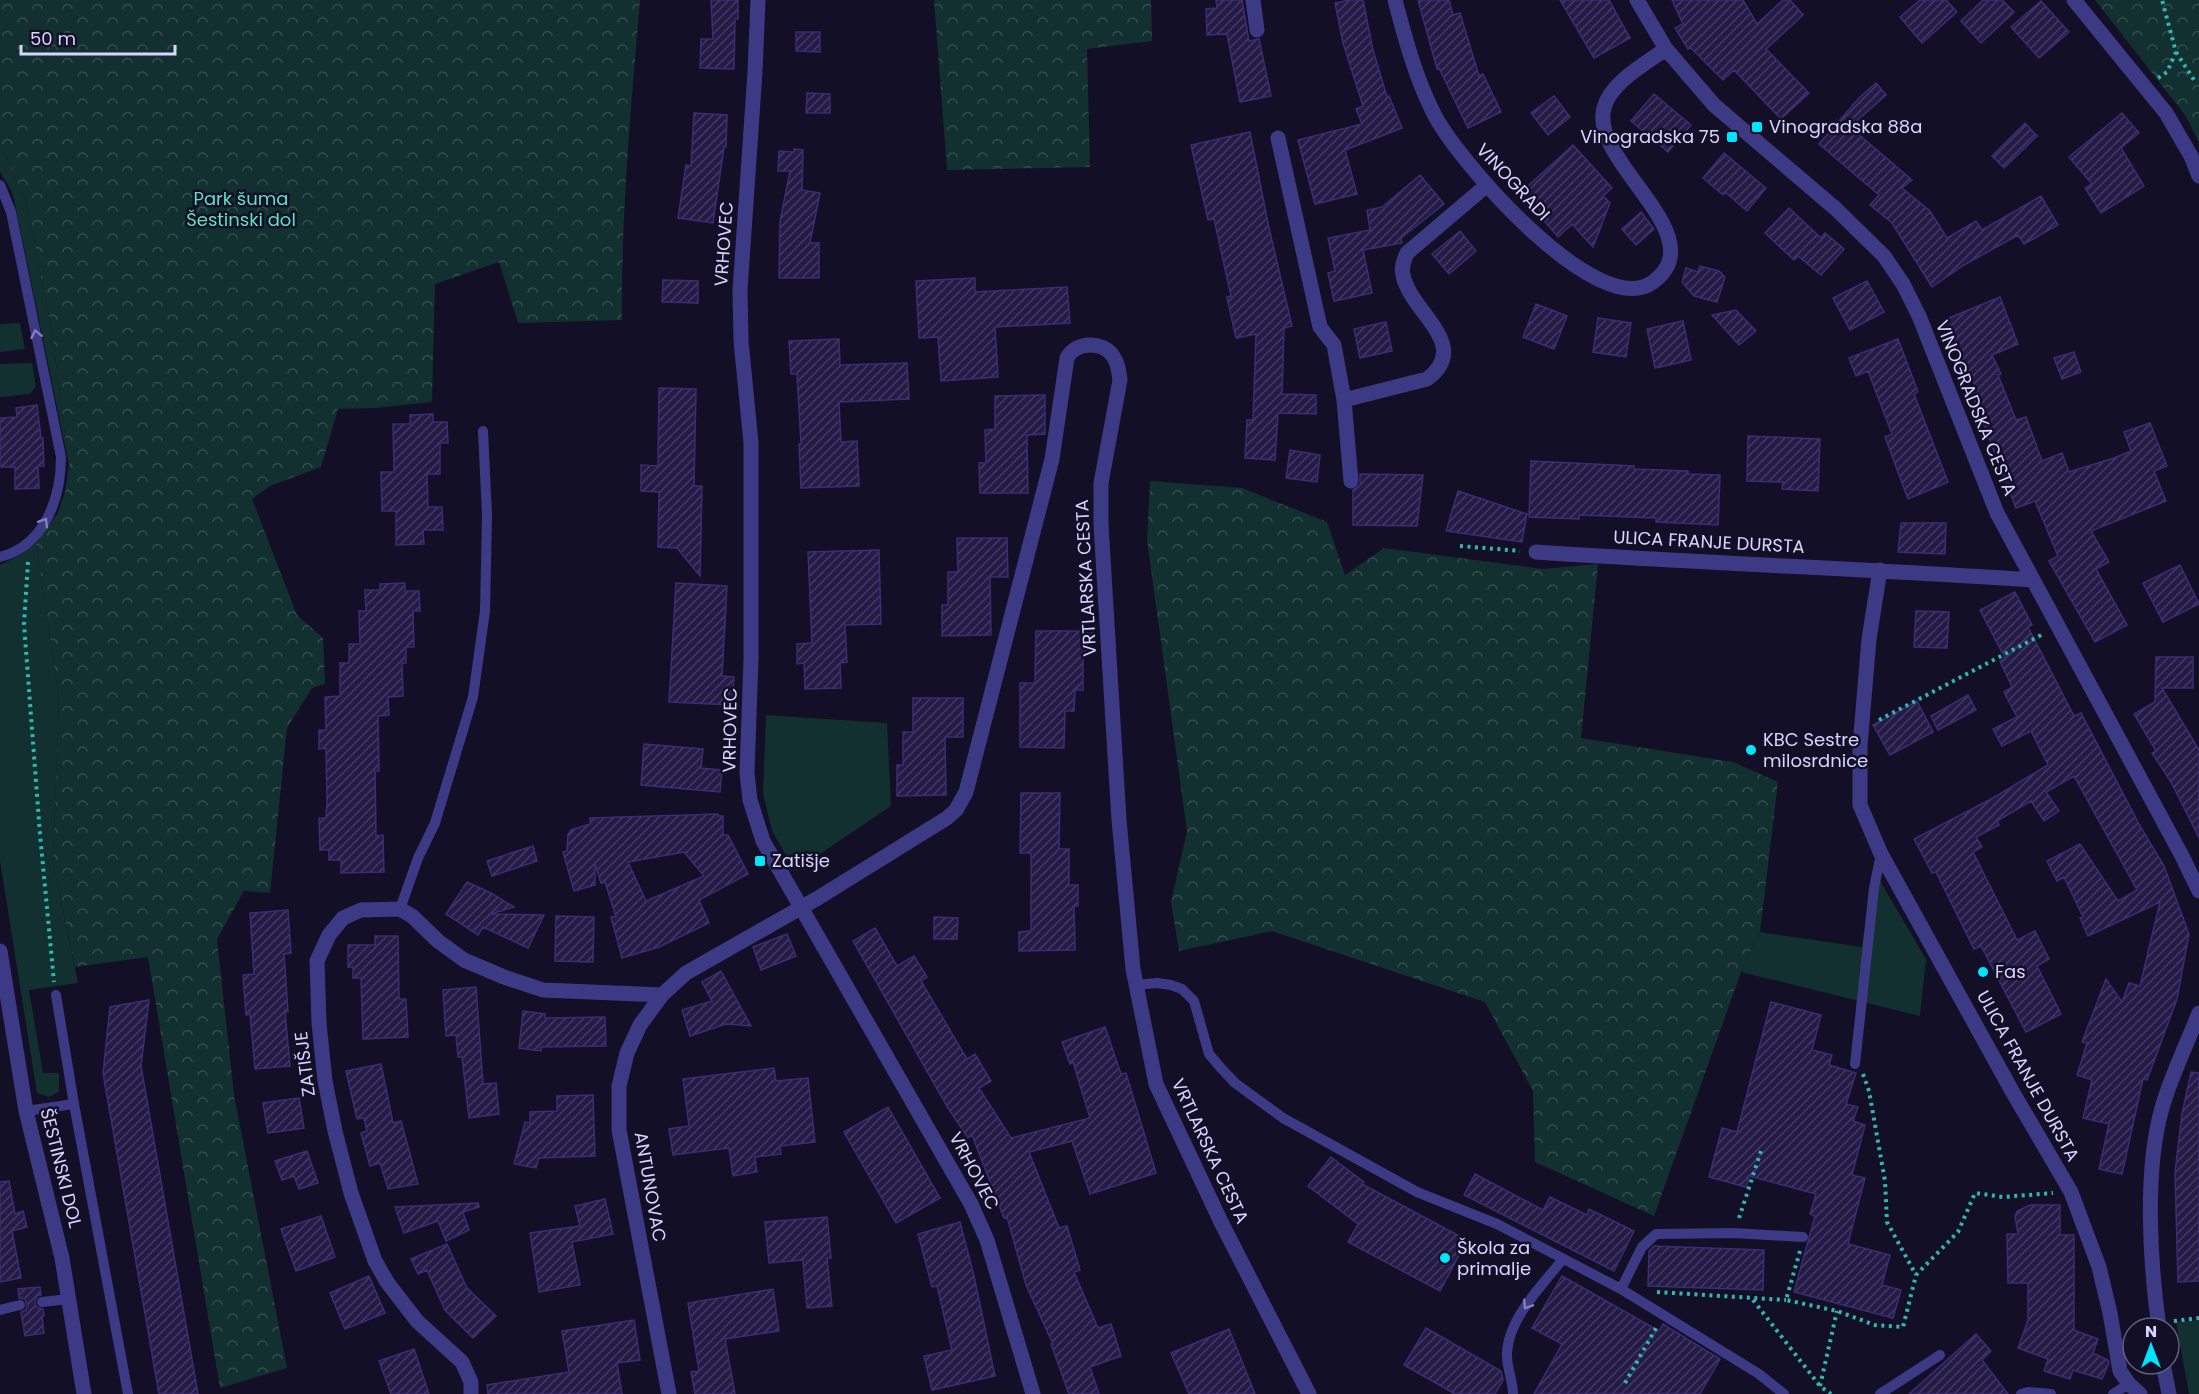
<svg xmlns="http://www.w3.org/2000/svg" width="2199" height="1394" font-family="Poppins,sans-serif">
  <defs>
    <pattern id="forest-crowns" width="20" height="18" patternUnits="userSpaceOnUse" patternTransform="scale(1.5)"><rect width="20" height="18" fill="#12302f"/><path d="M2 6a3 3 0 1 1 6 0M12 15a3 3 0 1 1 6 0" fill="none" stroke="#344d4e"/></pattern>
    <pattern id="building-hatch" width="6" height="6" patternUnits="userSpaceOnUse" patternTransform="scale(1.5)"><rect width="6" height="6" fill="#241b47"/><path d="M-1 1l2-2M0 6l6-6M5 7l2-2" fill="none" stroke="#433b63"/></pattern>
  </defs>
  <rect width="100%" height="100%" fill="#130f26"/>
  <path fill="#12302f" d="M0,144L26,201L52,331L69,465L15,204L12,192L0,172Z
    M20,323L25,349L0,352V324Z
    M32,363L36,386L30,394L0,397V364Z
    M36,543L59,699L53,863L78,983L29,990L43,1073H59V1092L49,1097L37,1093L0,861V565L20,555Z
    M766,715L887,723L891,806L795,871L772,831L763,793Z
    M1873,869L1926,959L1920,1016L1741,972L1760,932L1862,947Z
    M2199,1320V1394H2189L2176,1322Z"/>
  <path fill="url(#forest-crowns)" d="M0,0H640C631,107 621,213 622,320L518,323L499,262L435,284L432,402L375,408L338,409L321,467L270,486L252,499L297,615L323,638L325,684L312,688L287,728L270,893L244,891L217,939L234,1095L287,1368L220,1388L148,957L75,967L53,863L59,699L36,543L58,513L65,492L69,465L52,331L26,201L0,144Z
    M934,0H1151L1152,41L1087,49L1090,167L947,170Z
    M2095,0H2199V142L2185,115Z
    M1150,481L1242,488L1327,522L1345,575L1384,548L1543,569L1598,564L1581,738L1733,762L1778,782L1760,932L1741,972L1654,1216L1535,1162L1533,1091L1485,1002L1272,931L1179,951L1171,902L1187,831L1147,540Z"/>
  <path fill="url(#building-hatch)" stroke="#3b2d73" stroke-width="1.5" fill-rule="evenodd" d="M711,0H738V19H735L734,69L700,68L701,39H713Z
    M1216,0H1242L1249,41L1259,39L1271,96L1240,102L1227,34L1207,35L1206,9L1217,8Z
    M1350,0H1363L1373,50L1387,97L1389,96L1402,128L1345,150L1357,194L1315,204L1298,140L1362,124L1356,109L1363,106L1343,43L1335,3Z
    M1418,0H1449L1453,15L1460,13L1479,76L1483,74L1501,112L1468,128L1439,68L1437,69Z
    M1560,0H1609L1630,38L1594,58Z
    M1672,0H1743L1757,24L1783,0H1790L1803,15L1766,49L1809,93L1781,119L1734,70L1723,80L1691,48L1688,49L1675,28L1683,24Z
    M1920,0H1946L1957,12L1922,43L1900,17Z
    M1983,0H2002L2014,12L1981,43L1961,21Z
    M2041,1L2069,32L2039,58L2011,27Z
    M796,32H820V52L796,51Z
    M1876,83L1886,95L1850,127L1912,180L1902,188L1930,211L1947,238L1976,221L1982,230L2041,196L2058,225L2024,244L2018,235L1964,265L1932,287L1892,223L1870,205L1879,195L1819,144L1859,98Z
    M807,93L830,94V113H806Z
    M1654,94L1691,125L1668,152L1631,121Z
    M1554,96L1570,117L1548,135L1531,113Z
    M694,113L727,115L726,147H724L713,223L678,218L686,165L691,166Z
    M2122,113L2139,133L2121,148L2144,186L2101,213L2085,188L2092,184L2069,157Z
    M2025,123L2037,136L2004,168L1992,156Z
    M1250,132L1269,228L1292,326L1284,328L1282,394L1316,395V414L1278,413L1275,460L1245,458L1247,420H1253L1256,334L1236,338L1227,297L1231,296L1214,219L1208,220L1191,145Z
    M1573,145L1612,188L1603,196L1610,203L1593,247L1572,224L1558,237L1545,222L1548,219L1534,204L1531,207L1519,194Z
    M794,149L803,150L802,190L820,193L810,243H819V278H779L780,221L790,171H778L779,151L794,152Z
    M1724,153L1766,188L1747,211L1725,192L1723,195L1703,178Z
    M1420,175L1444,204L1401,238L1402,243L1363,250L1372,293L1334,301L1328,273L1335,271L1328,238L1370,230L1367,210L1382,207Z
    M1789,208L1821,238L1825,233L1844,249L1821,275L1798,256L1794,260L1765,233Z
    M1641,212L1654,229L1636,245L1622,229Z
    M1460,231L1476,251L1449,274L1432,254Z
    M1700,266L1719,271L1725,277L1717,302L1694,296L1682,282L1686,268L1698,272Z
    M975,278V292L1067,287L1070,323L995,327L998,377L941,381L938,337L919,338L916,281Z
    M663,280L698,281V303L662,302Z
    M1867,281L1884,312L1850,330L1833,298Z
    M2000,297L2018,344L1992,355L2001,374L1998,375L2016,420L2026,417L2042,461L2062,453L2069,472L2114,458L2131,451L2124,432L2150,423L2167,466L2154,471L2166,501L2091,531L2109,562L2096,569L2127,625L2095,642L2049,561L2058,556L2035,501L2016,508L1972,394L1978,392L1944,320Z
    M1536,304L1567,316L1554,349L1523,337Z
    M1736,310L1756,331L1739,345L1712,315Z
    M1598,318L1631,323L1626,357L1593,352Z
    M1683,321L1691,360L1655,368L1647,329Z
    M1386,322L1392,351L1360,358L1354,329Z
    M839,339L840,365L907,363L909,399L839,402L841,442L857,441L859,486L801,488L799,444H801L797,374H791L789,341Z
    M1898,339L1918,392L1914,394L1948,482L1908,499L1885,437L1892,434L1868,371L1856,376L1849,358Z
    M2074,352L2081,372L2062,379L2054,358Z
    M659,388L696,389L694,486H702L700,576L677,548L658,547L659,492L641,491V465L658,466Z
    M1045,395V434L1027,435L1028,493H980L979,463H986L985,430L995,429V396Z
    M37,405L41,438H43L44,466H38L39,488L15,489V467H0V418L17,417L16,408Z
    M433,414V422H447L448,443H440V474H427L428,507H442L443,530H423L424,544L396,545V511H382L381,472H394L393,424H410V415Z
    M1748,436L1820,439L1818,491L1782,489L1783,482L1747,481Z
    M1290,450L1320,455L1317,482L1286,478Z
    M1531,461L1634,466V469L1688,471V474L1720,475L1718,525L1656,522V518L1579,515V519L1529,517Z
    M1360,474L1423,475L1417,526L1353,525V490L1360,485Z
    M1458,491L1527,514L1522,542L1446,531Z
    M1901,523H1946L1945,554L1898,552Z
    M957,538H1007L1008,577H990L991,635L942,636V605H948V572H958Z
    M879,550L881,624L845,625L847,662L840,663L841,688L805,689L804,663L797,664V644L812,643L808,552Z
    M2180,565L2199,604L2163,622L2143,583Z
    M405,583V591H419L420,611H413L414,647H406V663H402L403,696L388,697L389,715L378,716L379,771H375L376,836L383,835L384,872L341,873V860H329V850H320L319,818H326L327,801L326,748L319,749V730H326L325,697L340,696V663H349V644H360L359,611H366L365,590H380V584Z
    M676,583L727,586L722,676L734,677L732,705L669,702Z
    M2015,592L2032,625L2028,627L2074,716L2081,713L2140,826L2164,866L2189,934L2177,999L2147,1080L2143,1079L2122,1174L2099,1169L2109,1124L2083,1118L2092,1080L2077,1075L2087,1043L2082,1042L2106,979L2122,1002L2129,983L2140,986L2160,902L2088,936L2080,918L2083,917L2064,877L2057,881L2047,861L2080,844L2118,901L2137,890L2074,776L2046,792L2059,811L2044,821L2031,801L1997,821L1999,825L1976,837L1982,847L1973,852L2017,940L2035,931L2049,959L2037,966L2061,1014L2026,1032L1981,946L1974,949L1936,872L1932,873L1914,839L1993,798L2048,765L2031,731L2002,746L1993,729L2017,717L2004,692L2012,687L2000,661L2005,658L1980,610Z
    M1916,611L1949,612L1947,648L1914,647Z
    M1036,631H1092V654H1083V690H1075L1074,711H1065L1064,748L1020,747V683H1035Z
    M2156,657H2193V688H2162L2199,750V838L2171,782L2152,753L2156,751L2134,714L2155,702Z
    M1968,695L1976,710L1938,730L1931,716Z
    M913,698H963V737H945L946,795L897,796V765H903V732H913Z
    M1917,701L1933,732L1890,755L1873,725Z
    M644,744L703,749L701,768L722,770L720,792L641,785Z
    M1021,793H1060L1059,849H1069V885H1078V906H1074L1075,950L1019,951V932L1031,931V853H1020Z
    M718,814V816H723V835H728L748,874L699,900L709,923L659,947L622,958L611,917H616L605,882L601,883L595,864V885L574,891L563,852L567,851L568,834L571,830L590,824V818ZM684,852L704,876L646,901L628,862Z
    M533,846L537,861L492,876L487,861Z
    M467,882L491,893L514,907L490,914L544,915L528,948L483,927L478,935L446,914Z
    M288,910L291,953L284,954L288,1012H285L290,1066L255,1069L250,1014L246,1015L243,975L254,974L250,913Z
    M556,916L594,917L593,962L555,961Z
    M934,917L958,918L957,939H934Z
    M875,928L897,966L914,956L927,977L921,981L967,1059L975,1054L991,1081L979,1088L1011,1138L1090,1118L1073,1062L1070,1064L1062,1042L1105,1027L1121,1074L1126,1073L1156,1173L1090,1194L1072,1141L1029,1152L1059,1228L1067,1226L1080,1270L1074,1272L1098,1328L1111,1324L1121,1356L1090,1367L1099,1394H1069L1051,1344H1053L1026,1285L1007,1217L1004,1218L972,1135L968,1138L948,1108L853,941Z
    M787,934L796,956L761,970L753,947Z
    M375,936H398L399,999H406L408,1037L363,1039L361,978H353V967H348V945H375Z
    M721,971L751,1026L726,1024L690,1036L682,1010L712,1001L702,982Z
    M476,987L483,1084L496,1083L499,1114L469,1118L462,1057H458L456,1035L446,1036L443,990Z
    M149,1000L141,1066L198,1394H159L103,1073L110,1007Z
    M1771,1002L1821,1015L1812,1050L1832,1055L1829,1065L1856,1073L1846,1104L1858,1107L1853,1121L1865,1125L1852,1175L1865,1178L1848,1244L1890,1255L1882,1285L1901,1290L1893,1318L1794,1292L1815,1216L1810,1214L1816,1194L1749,1176L1746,1187L1709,1177L1722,1128L1737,1132Z
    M523,1011L545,1014V1018L605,1017L606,1046L541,1047V1051L519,1048Z
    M381,1064L393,1123L401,1121L418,1184L388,1189L380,1163L370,1166L361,1133L367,1131L364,1118L357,1119L346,1071Z
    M774,1068L776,1081L808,1078L815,1142L780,1146L781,1154L755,1157L757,1172L733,1176L729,1148L673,1155L669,1129L689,1126L683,1079Z
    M2191,1072L2199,1073V1281L2178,1282L2175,1172L2182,1114Z
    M593,1095L595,1156L539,1158L536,1168L514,1164L525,1122L530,1123V1112L557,1111V1096Z
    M299,1098L304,1128L268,1133L263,1103Z
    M888,1107L940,1198L896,1223L844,1132Z
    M307,1151L318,1183L299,1189L294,1176L282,1180L275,1161Z
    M1331,1157L1364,1182L1362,1184L1467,1240L1440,1291L1348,1242L1358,1224L1308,1186Z
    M1475,1174L1543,1210L1550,1197L1587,1215L1589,1209L1634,1231L1614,1271L1464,1195Z
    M9,1181L15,1214L23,1211L27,1227L12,1231L21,1278L0,1282V1182Z
    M605,1199L613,1234L572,1242L580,1285L539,1292L530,1233L580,1226L575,1206Z
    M478,1203L479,1207L463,1212L469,1230L446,1241L438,1221L404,1233L395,1207Z
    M2030,1205H2060V1235H2074V1330L2098,1339L2093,1353L2108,1360L2109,1363L2102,1379L2073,1370L2070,1379L2044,1371L2048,1359L2018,1348L2028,1320V1283H2008L2007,1234H2018L2015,1216L2017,1211Z
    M321,1216L335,1257L296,1271L281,1229Z
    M827,1217L831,1258H827L832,1306L807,1308L803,1260L769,1263L765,1222Z
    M960,1222L974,1276L995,1376L932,1390L924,1356L952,1350L937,1286L932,1287L918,1234Z
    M447,1244L467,1288L496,1316L473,1338L445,1310L427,1270L418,1274L411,1259Z
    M1654,1246L1764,1250L1763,1290L1648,1286L1649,1251Z
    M369,1276L385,1313L345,1329L330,1293Z
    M1562,1276L1659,1331L1663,1324L1720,1359L1700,1394H1534L1562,1344L1532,1328Z
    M40,1287L41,1295L37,1296L35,1302L36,1307L43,1309L44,1316H42L44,1333L25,1336L21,1312L26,1310L27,1304L25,1299L19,1298L18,1289Z
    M773,1289L779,1331L725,1339L735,1394H695L691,1372L699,1371L688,1303Z
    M634,1320L640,1360L617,1363L622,1394H488L487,1385L569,1372L562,1331Z
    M1426,1328L1501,1371L1503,1380L1495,1394H1455L1404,1365Z
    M1229,1329L1255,1394H1189L1171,1353Z
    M1976,1334L1991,1351L1982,1360L2008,1394H1909Z
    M414,1349L429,1394H391L379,1361Z"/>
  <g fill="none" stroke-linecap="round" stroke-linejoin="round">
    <path stroke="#2fb8b0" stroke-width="4" stroke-dasharray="3 4.5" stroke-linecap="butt" d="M2176,52L2194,80
      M2158,78L2167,72L2176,52L2162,0
      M1460,546L1520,551
      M28,562L24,624L40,834L54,982
      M1879,720L2045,633
      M1863,1074L1869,1091L1885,1181L1887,1222L1916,1275
      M1739,1218L1762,1148
      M1800,1251L1786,1300L1837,1311L1875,1325L1903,1327L1916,1275L1958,1232L1975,1193L2003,1197L2053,1193
      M1657,1292L1786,1300
      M1753,1300L1820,1386L1831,1394
      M2174,1321L2199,1318
      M1625,1383L1656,1328
      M1820,1386L1837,1311"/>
    <path stroke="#3d3a85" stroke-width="10" d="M0,185L11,212L61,457C61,499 44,546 0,557
      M400,909L418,858L435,823L473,697L485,611L487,515L483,431
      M1135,985L1157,983L1171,985L1182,989L1194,1001L1209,1054L1220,1067L1235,1083L1283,1118L1417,1192L1497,1224L1621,1289L1759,1374L1784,1394
      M1855,1064L1874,888L1881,854
      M74,1104L128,1394
      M26,1111L74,1104L56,995
      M1621,1289L1642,1247L1656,1234L1734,1233L1803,1237
      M42,1302L69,1299
      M0,1310L20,1305
      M1513,1394C1513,1380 1506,1366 1507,1353C1508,1319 1543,1284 1563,1259
      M1880,1394L1940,1355
      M2021,1394L2028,1392L2051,1394
      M2113,1394L2129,1384"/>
    <path stroke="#3d3a85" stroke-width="15" d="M1253,0L1257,30
      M1395,0C1405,38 1415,76 1433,112C1455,158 1598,323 1653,282C1716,236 1589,162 1604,108C1610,83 1646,63 1666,49
      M1637,0L1666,49L1714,105L1836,209L1884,256L1903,284L1919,316L1997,513L2182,856L2199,891
      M2074,0L2166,113L2191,156L2199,176
      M1278,138L1320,327L1334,345L1344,400L1351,481
      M1344,400L1427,379C1473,345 1410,312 1403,275C1401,267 1404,260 1407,253L1487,185
      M1536,552C1701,563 1867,569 2033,580
      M1880,570L1869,639L1860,746V805L1881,854L2012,1091L2071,1192L2099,1267L2110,1313L2120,1371L2129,1384L2140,1394
      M2159,1328C2150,1263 2144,1171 2162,1108C2171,1076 2187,1044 2199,1013
      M2163,1364L2169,1394
      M471,1394V1382L462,1362L417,1321L387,1282L375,1261L351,1193L335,1131L325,1081L319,1023L317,961L329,935L343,918L361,910L400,909L412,916L438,941L464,960L504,977L543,990L662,995
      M669,1394L619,1130V1086L627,1053L640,1025L662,995L686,973L818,898L947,818L956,810L966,792L1052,459L1067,358C1076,341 1103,341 1113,356C1118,363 1119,372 1120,380L1101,483V525L1119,820L1133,969L1156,1084L1221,1222L1309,1394"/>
    <path stroke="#3d3a85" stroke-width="15" d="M758,0L755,72L740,290L741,341L751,443V659L747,773L750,800L763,841L971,1204L987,1240L1033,1394
      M0,951L26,1111L62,1258L84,1394"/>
  </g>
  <defs><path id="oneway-chevron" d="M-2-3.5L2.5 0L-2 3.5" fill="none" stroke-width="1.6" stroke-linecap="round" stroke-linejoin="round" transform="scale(1.5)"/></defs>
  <g stroke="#837fbc">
    <use href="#oneway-chevron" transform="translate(36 334) rotate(-102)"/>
    <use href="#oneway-chevron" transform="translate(44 522) rotate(-59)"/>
    <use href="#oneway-chevron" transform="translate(1527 1305) rotate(123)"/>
  </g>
  <g fill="#00e5ff" stroke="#130f26" stroke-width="2">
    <rect x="1751" y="121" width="12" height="12" rx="3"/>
    <rect x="1726" y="131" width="12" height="12" rx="3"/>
    <circle cx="1751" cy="750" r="6"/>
    <rect x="754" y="855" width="12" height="12" rx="3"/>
    <circle cx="1983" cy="972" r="6"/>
    <circle cx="1445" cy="1258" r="6"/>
  </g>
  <g text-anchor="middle" stroke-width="5" stroke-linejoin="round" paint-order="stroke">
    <g font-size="18" fill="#d9d4ff" stroke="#130f26" text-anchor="start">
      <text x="1769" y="133">Vinogradska 88a</text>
      <text x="1720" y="143" text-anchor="end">Vinogradska 75</text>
      <text x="1763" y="746">KBC Sestre<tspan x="1763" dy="21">milosrdnice</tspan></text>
      <text x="772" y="867">Zatišje</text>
      <text x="1995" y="978">Fas</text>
      <text x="1457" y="1254">Škola za<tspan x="1457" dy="21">primalje</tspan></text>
    </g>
    <g font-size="18" fill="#d9d4ff" stroke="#130f26">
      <text transform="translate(1513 182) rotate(47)" y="6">VINOGRADI</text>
      <text transform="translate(724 244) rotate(-86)" y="6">VRHOVEC</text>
      <text transform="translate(1976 408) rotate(68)" y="6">VINOGRADSKA CESTA</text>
      <text transform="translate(1709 542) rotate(3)" y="6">ULICA FRANJE DURSTA</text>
      <text transform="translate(1086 578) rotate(-93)" y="6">VRTLARSKA CESTA</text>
      <text transform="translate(730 730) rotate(-89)" y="6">VRHOVEC</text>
      <text transform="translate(305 1064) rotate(-97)" y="6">ZATIŠJE</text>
      <text transform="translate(2028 1076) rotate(61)" y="6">ULICA FRANJE DURSTA</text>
      <text transform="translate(1210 1151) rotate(65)" y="6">VRTLARSKA CESTA</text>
      <text transform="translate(61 1168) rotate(76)" y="6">ŠESTINSKI DOL</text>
      <text transform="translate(974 1171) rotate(62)" y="6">VRHOVEC</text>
      <text transform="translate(650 1187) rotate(80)" y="6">ANTUNOVAC</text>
    </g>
    <g font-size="18" fill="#5fe0c0" stroke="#130f26">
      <text x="241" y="205">Park šuma<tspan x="241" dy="21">Šestinski dol</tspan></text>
    </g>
  </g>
  <g transform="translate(2151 1346)"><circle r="28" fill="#130f26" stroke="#625e7d" stroke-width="1.5"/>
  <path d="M0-4.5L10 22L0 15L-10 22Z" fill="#00e5ff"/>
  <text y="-9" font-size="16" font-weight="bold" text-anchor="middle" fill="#d9d4ff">N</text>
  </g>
  <path d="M21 45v9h154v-9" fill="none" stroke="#d9d4ff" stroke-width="3"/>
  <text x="30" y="45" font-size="18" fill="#d9d4ff" stroke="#130f26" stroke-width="4.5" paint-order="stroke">50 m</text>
</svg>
